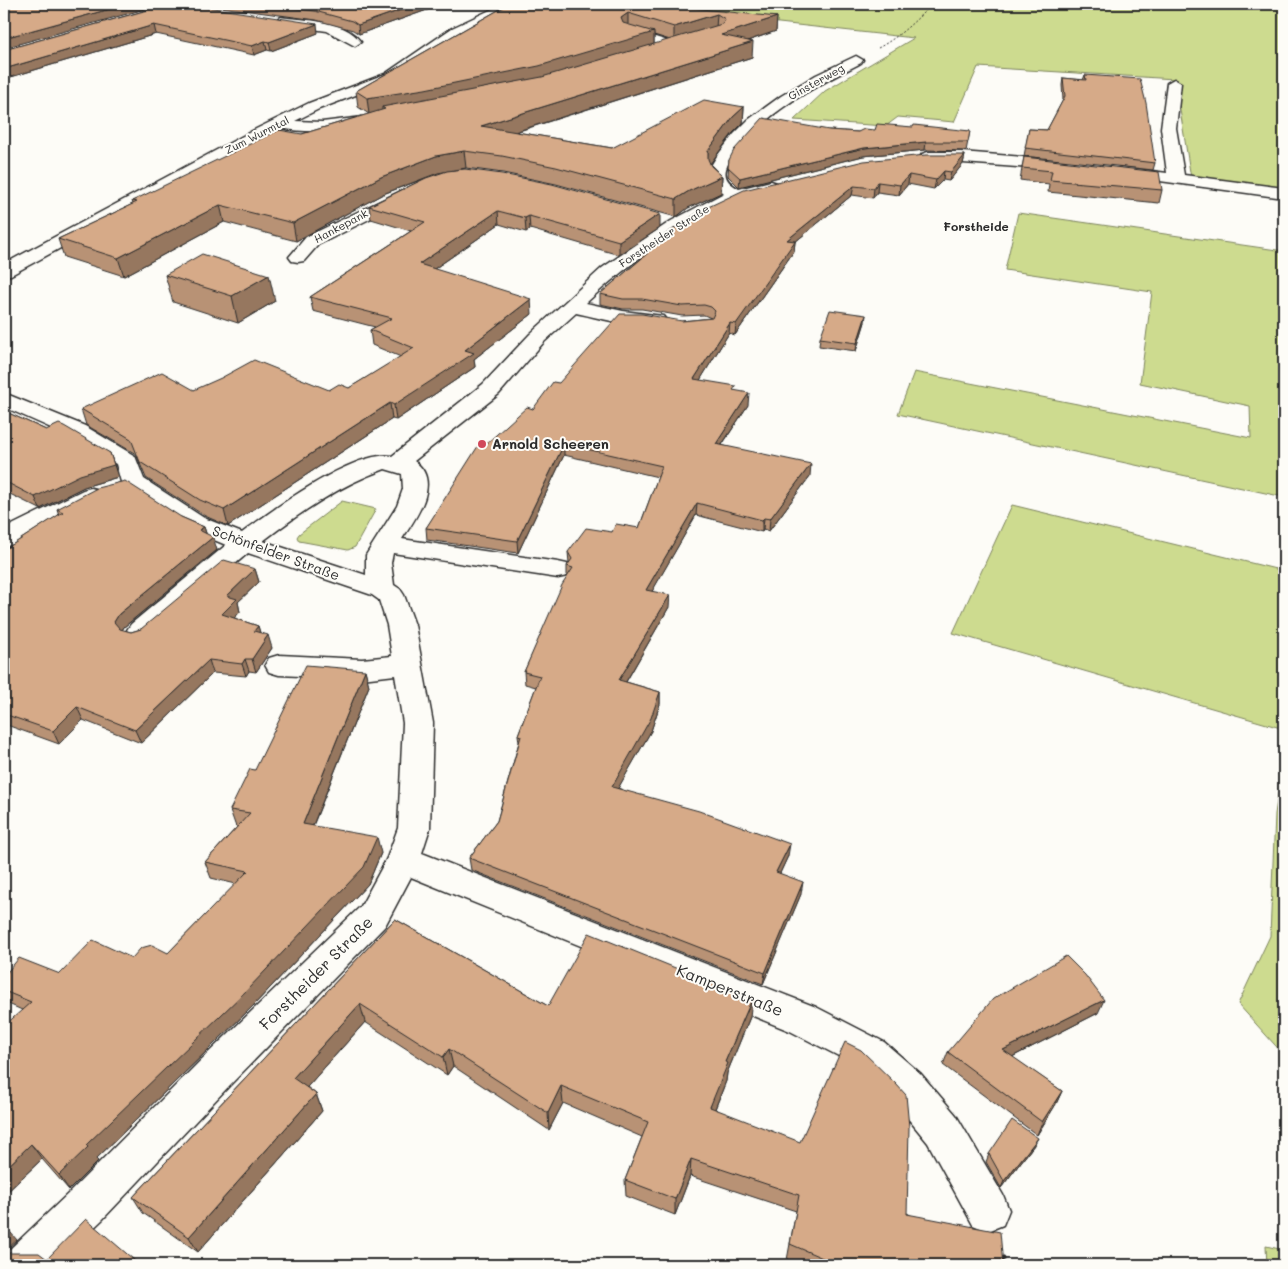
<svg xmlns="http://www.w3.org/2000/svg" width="1288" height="1269" font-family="Mali,sans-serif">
  <rect width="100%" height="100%" fill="#fdfcf7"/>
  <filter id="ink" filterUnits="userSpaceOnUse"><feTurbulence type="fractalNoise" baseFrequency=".02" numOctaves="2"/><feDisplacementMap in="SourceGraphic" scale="10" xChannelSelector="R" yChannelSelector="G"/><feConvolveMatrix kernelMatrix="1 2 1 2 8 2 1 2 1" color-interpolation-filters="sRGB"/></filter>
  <g filter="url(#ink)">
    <path fill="#cddb8f" stroke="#7c835d" d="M608,4H1284V188L1191,178L1175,79L978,67L954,122L898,117L886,126L794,120L825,91L914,38Z
      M1018,213L1284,251V497L898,414L914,372L1251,438L1250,406L1140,383L1152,292L1005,270Z
      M342,501L376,509L355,547L348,550L299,541L297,537L299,534Z
      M1012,505L1284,571V729L953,633Z
      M1284,754V1055L1238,1004L1270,936L1275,814Z
      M1266,1246L1284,1250V1265H1267Z"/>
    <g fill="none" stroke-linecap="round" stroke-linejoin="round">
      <g stroke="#2b2b2b" stroke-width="3">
        <path id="minor" d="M503,4H518L460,34L395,80L319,109L295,121L322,122L363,117L368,118L370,121L368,124C340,131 310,134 281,128L11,275L4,276V264L254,130L309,103L385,74L452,28Z
          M281,17C306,21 344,19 361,42L355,46L327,31L277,24L275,21Z
          M629,29L678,44L679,47L673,51L625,36L623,33Z
          M856,56L863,60L861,63C814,87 768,110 736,152C724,168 719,178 739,189L771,181L777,183L779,186L777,189C759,194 742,197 726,204C677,227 625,267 586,303L623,311L663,316L666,320L663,324C638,330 601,318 576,313L544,342L499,394L414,461C443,481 416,518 402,539L558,562L567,564L571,570L567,576L558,578L393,553L391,563L394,585L400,589L404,595L415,625L433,723L430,828L422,853L816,1007L884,1042L921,1074L956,1115L1003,1195L1009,1210L1003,1225L988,1231L973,1225L928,1143L893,1100L858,1066L790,1031L411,877L385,926L229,1086L102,1220L55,1265H4L9,1250L72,1190L201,1060L361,906L387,858L398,828L403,723L395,675L362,679L279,675L269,672L265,665L269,658L279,655L362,659L392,656L387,625L379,600L372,595L248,553L151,636L141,639L131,636L127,630L131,624L226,545L186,528L125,487L121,482L116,464L69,436L4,407V393L85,426L135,456L144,479L204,518L242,533C272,510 354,450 392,456L483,384L530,334L602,268L671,221L724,193L712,182L709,176V169L717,156L734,134L748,120L781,96L816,75ZM385,469L402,474L403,489L397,506L366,555V575L263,541C301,512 340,485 385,469Z
          M1174,79L1181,83L1176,128L1184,175L1284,188V198L1116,175L1114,172L1116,169L1122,167L1167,173L1161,128L1167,83Z
          M928,152H961L1060,160L1066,162L1068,165L1066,168L1060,170L922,160L920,157L922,154Z
          M403,190L409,191L411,195L409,199L318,245L304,261L298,262L292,261L289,257L306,237Z
          M91,488L99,490L103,495L99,500L13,544L4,547V529L83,490Z"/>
      </g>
      <path stroke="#2b2b2b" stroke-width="1" stroke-dasharray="2 2" stroke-linecap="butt" d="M878,48C897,38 912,24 927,9L924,4"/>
      <path stroke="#2b2b2b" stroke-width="4.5" stroke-dasharray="5 5" stroke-linecap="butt" d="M1002,1256L1005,1265"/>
      <use href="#minor" fill="#fdfcf7" fill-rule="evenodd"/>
    </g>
    <path fill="#b89275" stroke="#2b2b2b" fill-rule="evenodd" d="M169,4L318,33L271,51L267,50L254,55L156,34L4,79V50Z
      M199,4H444L359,34L353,30L316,20Z
      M509,4L777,17L776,31L748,41L752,57L516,132L612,148L744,107L743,123L733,133L710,164L722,176L721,193L688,208L676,217L556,184L503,173L466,168L455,170L660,228L619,255L530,229L526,232L499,224L434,269L532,314L474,359L475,367L396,420L392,419L228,526L205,516L146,478L136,454L86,425L81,409L194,390H329L349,388L401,357L372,345L370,330L375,327L313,311L310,297L411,231L371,219L369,206L426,178L383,194L296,241L224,222L124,276L64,257L58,239L133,204L132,201L302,134L372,113L369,114L358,107L356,91ZM654,35L670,40L654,45Z
      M1085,75L1155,163L1153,170L1024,156L1029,129L1047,130L1063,100L1062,85L1063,78L1083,80Z
      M829,130L858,132L970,131L966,151L925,150L863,156L739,187L728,176L729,160Z
      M965,155L963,164L949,181L943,180L934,189L908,184L899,195L877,192L873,198L852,195L795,242L794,251L735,335L729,333L700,380L735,391L748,405L722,445L810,476L769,531L763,529L762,532L696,515L652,591L669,607L626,682L660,692V704L651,731L618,788L788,856L780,873L801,894L763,984L471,870L469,858L497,821L519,742L518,735L536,687L525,684L524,672L567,578V566L569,563L568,552L612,532L639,528L658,477L564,455L518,553L427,540L426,528L486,444L533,409L559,383L682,321L711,318L704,315L682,316L642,309H623L600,304V294L641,259V251L702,210Z
      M1024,157L1162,190L1159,203L1048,192L1049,184L1020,180Z
      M165,275L275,301L238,323L173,302Z
      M865,322L856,351L819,346L820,338Z
      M4,411L46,430L110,453L118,477L84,487L40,509L4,491Z
      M57,509L181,517L204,527L206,533L217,550L124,627L122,630L131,632L141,629L255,569L259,582L238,602L240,612L234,618L258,626L260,633L272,648L256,672L249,671L246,676L213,673L141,743L83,720L59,744L4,724V550L59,515Z
      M365,670L369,686L313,826L381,853L368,884L253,1006L96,1159L98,1161L69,1190L42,1159L4,1195L22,1010L4,1002V976L60,974L132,958L168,953L236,884L211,878L205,862L237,827H236L230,810L255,770Z
      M395,919L548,1006L750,1017L727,1073L726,1081L715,1109L1003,1265H800L787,1260L796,1211L690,1176L675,1215L626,1196L625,1180L642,1137L563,1103L549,1130L453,1066L447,1075L365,1022L307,1087L316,1094L322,1111L198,1252L143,1213L133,1197Z
      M1098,1013L1012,1057L1062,1091L1056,1104L1037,1135L943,1065L948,1052Z
      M1034,1145L1001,1188L986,1162L989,1154Z"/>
    <path fill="#96775f" stroke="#2b2b2b" d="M128,4H163L4,48V38Z
      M418,4H444L359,34L358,25Z
      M628,13V27L621,33V18Z
      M717,14L716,28L674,41V27Z
      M777,17L776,31L721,50V35Z
      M317,24L318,33L271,51L269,42Z
      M154,25L156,34L4,79V69Z
      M654,32V47L540,81L385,109L382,107V111L369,114L367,98Z
      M265,41L267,50L254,55L252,46Z
      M753,42L752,57L483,142L481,126Z
      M744,107L743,123L733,133L707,168L708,151L733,117Z
      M926,142L925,150L863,156L739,187L740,178L864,148Z
      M464,151L466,168L438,173L383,194L296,241L293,223L381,177L436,156Z
      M965,155L963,164L949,181L951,172Z
      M944,171L943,180L934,189L936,180Z
      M909,175L908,184L899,195L900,185Z
      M722,176L721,193L688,208L676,217V199L689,191Z
      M878,182L877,192L873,198L874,188Z
      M854,186L852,195L795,242L794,251L735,335L736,324L787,240Z
      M220,205L224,222L124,276L118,258Z
      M498,211L499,224L421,278L419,264Z
      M660,214V228L619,255V241Z
      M529,216L530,229L526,232L525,218Z
      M269,275L275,301L238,323L232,296Z
      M531,299L532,314L474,359L475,367L396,420L394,405Z
      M866,315L865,322L856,351L857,343Z
      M730,323L729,333L694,390V379Z
      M749,393L748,405L715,455L716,444Z
      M390,403L392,419L228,526L224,510Z
      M564,444V455L518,553L517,541Z
      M110,453L118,477L84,487L40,509L35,497Z
      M811,464L810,476L769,531L770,519Z
      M697,503L696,515L646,602V590Z
      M764,518L763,529L762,532V520Z
      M204,527L208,539L199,530Z
      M213,537L217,550L124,627L119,635L114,622L119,614Z
      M255,569L259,582L238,602L240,612L226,627L222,614L227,596Z
      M670,595L669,607L620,692L619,680Z
      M258,626L262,639L254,631Z
      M268,635L272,648L256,672L252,659Z
      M245,659L249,671L246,676L242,664Z
      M209,660L213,673L141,743L135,730Z
      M365,670L369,686L307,840L303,824Z
      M660,692V704L651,731L612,799V787Z
      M77,707L83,720L59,744L53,731Z
      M377,837L381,853L368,884L253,1006L96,1159L98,1161L69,1190L59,1175L86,1145Z
      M790,844L788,856L775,884L776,872Z
      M803,882L801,894L763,984L765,973Z
      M752,999L750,1017L727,1073L726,1081L709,1124L710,1107L725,1062Z
      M1104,1000L1098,1013L998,1064L1003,1050Z
      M360,1004L365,1022L300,1095L293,1078Z
      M449,1049L453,1066L447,1075L443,1057Z
      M561,1086L563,1103L549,1130L548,1113Z
      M1062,1091L1056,1104L1037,1135L1042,1122Z
      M316,1094L322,1111L198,1252L189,1237Z
      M1038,1138L1034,1145L1001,1188L1004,1181Z
      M31,1144L42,1159L4,1195V1170Z
      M691,1159L690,1176L675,1215V1199Z
      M5,1226L17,1240L7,1249L4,1260V1227Z"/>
    <path fill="#d6aa88" stroke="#2b2b2b" d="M4,4H128L4,38Z
      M169,4H187L317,24L269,42L265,41L252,46L154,25L4,69V50Z
      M261,4H418L358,25L352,21L315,11Z
      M509,4H654L777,17L721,35L753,42L481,126L612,148L704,100L744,107L733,117L708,151V159L711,166L722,176L689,191L676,199L556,167L502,156L464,151L436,156L381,177L293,223L220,205L118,258L58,239L137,202L132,201L279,130L302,134L385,109L382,107L542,77L722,24L725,19L717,14L674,27L628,13L621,18L623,23L654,32L539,66L425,89L367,98L356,91Z
      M1085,75L1140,79L1146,103L1155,163L1025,148L1029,129L1047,130L1065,96L1063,78L1086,80Z
      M763,118L829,130L858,132L864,129L875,130L877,124L913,127L914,125L970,131L968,142H926L864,148L740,178L728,167L729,160L734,150Z
      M926,155H965L951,172L944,171L936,180L909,175L900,185L878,182L874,188L854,186L787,240L795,241L736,324L730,323L694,379L736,386L733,390L749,393L716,444L811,464L770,519L764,518L762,520L697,503L646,590L670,595L619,680L660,692L651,718L612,787L699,811L790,844L776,872L803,882L765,973L469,858L497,821L521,736L518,735L540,676L524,672L562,585L573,568L567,566L572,559L568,552L586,528L612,532L616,524L639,528L662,466L564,444L517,541L426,528L480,443L486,444L527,407L533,409L553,382L559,383L620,314H642L682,321L712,318L715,311L711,307L704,305L682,306L642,299H623L600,294L648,253L641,251L702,210L744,190L864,161Z
      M1024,157L1159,172L1162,190L1050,180L1052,171L1022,168Z
      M465,169L502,174L552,184L660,214L619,241L529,216L525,218L498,211L419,264L531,299L465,350L474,353L394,405L390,403L224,510L200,500L140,462L131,439L81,409L162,372L194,390L221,378L254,360L329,390L339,384L349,388L414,348L370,330L392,318L310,297L425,222L369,206L426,178L447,171Z
      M202,254L269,275L232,296L165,275Z
      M830,310L866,315L857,343L820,338Z
      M4,411L46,430L59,424L64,426L110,453L114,465L80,475L35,497L4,481Z
      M125,481L181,517L204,527L199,530L213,537L119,614L114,622L120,629L131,632L141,629L224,560L255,569L227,596L237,599L222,614L258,626L254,631L268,635L252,659H245L242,664L209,660L135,730L77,707L53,731L4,714V550L63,512L57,509L97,488Z
      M306,665L365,670L303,824L377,837L364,867L247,990L86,1145L88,1147L59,1175L31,1144L4,1170V1026L31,1002L4,991V976L19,958L60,974L93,940L132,958L141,948L152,945L168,953L248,871L205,862L250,813L230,810L250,769L255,770Z
      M395,919L548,1006L589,933L752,999L725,1062L728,1063L710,1107L800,1142L845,1042L861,1050L896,1084L906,1095L909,1127L907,1214L1000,1232L1003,1265H839L790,1244L799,1195L691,1159L675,1199L625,1180L648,1122L561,1086L548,1113L449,1049L443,1057L360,1004L293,1078L316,1094L189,1237L133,1197Z
      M1066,956L1085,975L1104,1000L1003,1050L1062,1091L1042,1122L948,1052L993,999Z
      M1012,1120L1038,1138L1004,1181L989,1154Z
      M86,1219L140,1265H4V1253H39L47,1259Z"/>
  </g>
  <circle fill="#d1495b" stroke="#fdfcf7" stroke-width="2" cx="482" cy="444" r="5"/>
  <g text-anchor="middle" stroke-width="4" stroke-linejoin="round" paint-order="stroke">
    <g font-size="11" fill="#2b2b2b" stroke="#fdfcf7">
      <text transform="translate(816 82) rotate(-29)" y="4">Ginsterweg</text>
      <text transform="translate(257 135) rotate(-27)" y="4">Zum Wurmtal</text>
      <text transform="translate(341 226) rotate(-28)" y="4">Hankepank</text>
      <text transform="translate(664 236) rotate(-33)" y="4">Forstheider Straße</text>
    </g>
    <g font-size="12" font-weight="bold" fill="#2b2b2b" stroke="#fdfcf7">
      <text x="976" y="231">Forstheide</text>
    </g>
    <g font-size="14" font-weight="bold" fill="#2b2b2b" stroke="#fdfcf7" text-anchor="start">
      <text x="492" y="449">Arnold Scheeren</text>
    </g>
    <g font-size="14" fill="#2b2b2b" stroke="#fdfcf7">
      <text transform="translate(276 553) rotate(20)" y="5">Schönfelder Straße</text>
    </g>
    <g font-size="16" fill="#2b2b2b" stroke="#fdfcf7">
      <text transform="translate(316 973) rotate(-45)" y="6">Forstheider Straße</text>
      <text transform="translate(730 990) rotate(22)" y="6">Kamperstraße</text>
    </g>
  </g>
  <rect width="1288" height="1269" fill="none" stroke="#fdfcf7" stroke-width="20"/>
  <rect x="10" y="10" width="1268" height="1249" fill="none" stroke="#2b2b2b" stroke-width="2" filter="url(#ink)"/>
</svg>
